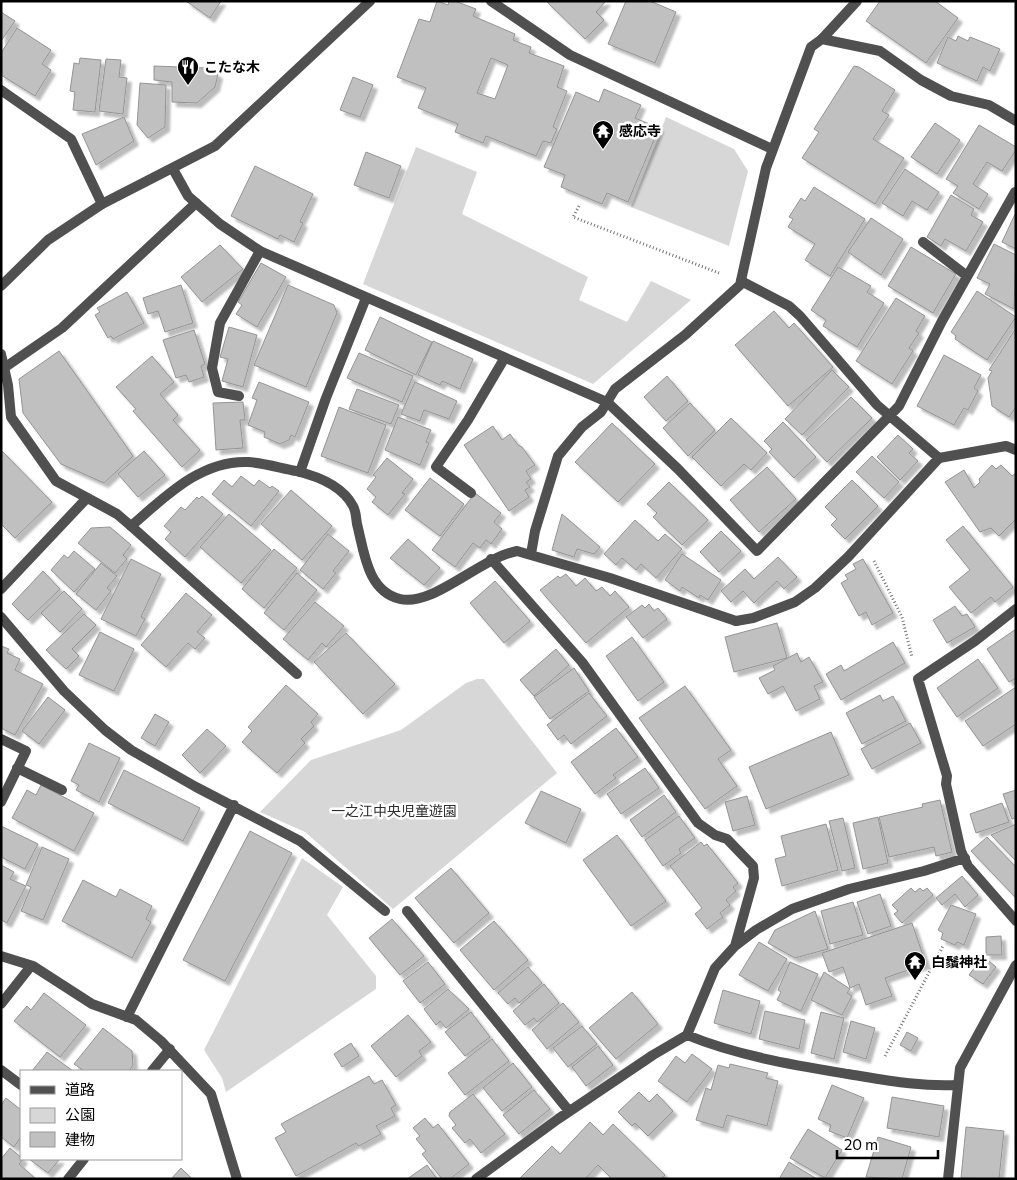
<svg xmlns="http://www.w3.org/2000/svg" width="1017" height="1180" font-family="Commissioner,'Noto Sans JP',sans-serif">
  <defs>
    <filter id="shadow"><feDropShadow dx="4.5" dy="4.5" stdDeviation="1" flood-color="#0004"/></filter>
  </defs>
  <rect width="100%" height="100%" fill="#fff"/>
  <path fill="#d7d7d7" d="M666,117L734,149L748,171L729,246L631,207Z
    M416,147L477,172L462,214L588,277L579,300L627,322L651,281L691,300L593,384L363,284Z
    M477,679H484L557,773L393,909L305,832L260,812L311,760L401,730L466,683Z
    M302,858L343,887L327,915L376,976V989L226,1092L222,1078L204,1050Z"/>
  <path fill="#c0c0c0" stroke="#949494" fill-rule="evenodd" filter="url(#shadow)" d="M186,1H221L210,18Z
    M437,1L448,5L449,1H455L476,9L473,16L515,34L513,40L531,47L529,53L564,66L557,87L567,91L553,127L557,129L551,143L543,141L536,156L486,136L483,143L455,132L458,124L418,108L426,88L397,77L419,19L430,22ZM491,58L508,65L495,99L477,93Z
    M546,1H606L596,12L604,20L585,39Z
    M626,1H650L676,12L655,63L608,44Z
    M880,1H935L958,18L926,63L866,21Z
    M1,12L15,21L1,41Z
    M17,28L51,50L42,64L51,70L35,96L1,75V53Z
    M958,36L968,41L970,37L1000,49L990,71L983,67L977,81L937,63L948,37L956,41Z
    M80,58L101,60L95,112L73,110L75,92L70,91L74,63L79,64Z
    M106,59L121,60L119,77L127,78L123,114L99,111Z
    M154,66L206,68L218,74L215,87L197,103L172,102V82L154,80Z
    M854,66L859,67L895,90L882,111L889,115L873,139L904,158L875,204L802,158L819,132L814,129Z
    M353,77L373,85L360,117L340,110Z
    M140,83L166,85L165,127L148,138L137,125Z
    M604,89L641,105L635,118L659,128L628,202L607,193L602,204L561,187L565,175L544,167L576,92L599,102Z
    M124,117L134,141L96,165L82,134Z
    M935,123L960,140L937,174L911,157Z
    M979,125L1016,147V150L1002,171L987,162L973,184L988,194L979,209L953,193L958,186L946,179Z
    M366,152L401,166L389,198L354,185Z
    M255,166L313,194L300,222L303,223L294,242L280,235L278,239L231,216Z
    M905,169L939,192L927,210L912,201L903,216L882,203Z
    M814,187L865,219L830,276L805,260L815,244L788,227L793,219L789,217L801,198L805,201Z
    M951,195L974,209L971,215L983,222L966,251L945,239L941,246L927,237Z
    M1016,212V249L1002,242Z
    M871,218L903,239L881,275L848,252Z
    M994,244L1016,255L1014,309L985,294L990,284L977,278Z
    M220,245L243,269L202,302L181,277Z
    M911,247L956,274L933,313L888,286Z
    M261,263L286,277L257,327L236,314L242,305L238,302Z
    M838,267L871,286L867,292L884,303L857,347L823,326L826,320L811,310Z
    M181,285L193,323L165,332L158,311L148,314L143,298Z
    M288,285L334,305L337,313L306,387L254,365Z
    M977,291L1016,317L987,360L955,339L956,336L951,332Z
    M127,292L144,323L113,339L111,336L108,338L95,315L100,312L97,308Z
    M896,298L925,316L916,331L919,333L909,348L913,351L892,384L856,361Z
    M774,311L789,328L794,323L833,367L788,406L735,345Z
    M380,317L432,342L416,375L365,350Z
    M229,327L257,335L243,387L222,381L228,359L220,357Z
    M1016,328V407L1009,417L992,406L988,378L992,371L989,370Z
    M194,330L205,364L201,366L204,377L189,382L186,375L176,378L163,340Z
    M433,341L473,359L460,389L442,381L440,385L418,375Z
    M59,351L133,456L104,483L61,464L23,413L19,379Z
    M359,353L413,376L402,402L347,378Z
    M944,355L981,375L974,388L978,391L968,410L964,408L954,425L917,406Z
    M152,356L174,382L160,394L178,415L173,420L200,450L182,467L133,411L136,409L116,387Z
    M832,370L849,387L802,435L785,419Z
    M667,376L688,401L666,421L644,397Z
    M259,382L309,402L295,437L291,435L289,440L280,444L264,437L265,432L248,425L257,400L252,398Z
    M415,382L457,401L449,419L424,410L420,421L401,414Z
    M357,389L399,405L391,424L349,409Z
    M851,397L872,418L827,462L806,440Z
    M243,402L245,420H240L243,448L216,450L213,403Z
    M690,403L715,430L688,456L663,428Z
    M339,407L386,425L368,473L321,456Z
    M398,417L431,430L426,442L429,443L420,465L385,450Z
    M731,418L767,453L751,470L744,464L721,486L692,457Z
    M783,422L816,457L794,478L769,452L772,449L764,441Z
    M612,423L655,464L618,502L575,462Z
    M493,426L502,440L510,434L518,445L522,447L535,465L526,471L531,479L526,482L530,487L525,490L529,497L509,511L464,445Z
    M898,435L913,449L909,453L918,461L900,480L877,457Z
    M1,450L52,502L15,538L1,524Z
    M144,451L165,475L138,497L118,474Z
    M872,456L899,482L884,498L856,472Z
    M387,458L413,479L402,493L405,494L388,515L372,502L376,497L367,489L376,477L373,475Z
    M992,465L996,469L1001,465L1012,476L1016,473V519L999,536L991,528L980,532L945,482L964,470L974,488L980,482L979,479Z
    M767,467L796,499L759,532L730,500Z
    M241,476L254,486L259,480L270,488L272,486L279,491L251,526L212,494L224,480L232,487Z
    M430,478L464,504L440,536L405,510Z
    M852,480L878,506L845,539L831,525L837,519L825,507Z
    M669,482L708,520L682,545L653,517L657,513L647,504Z
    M291,490L332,526L302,560L261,524Z
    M475,493L501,513L494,522L502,529L491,544L486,540L480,548L473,543L455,567L432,550Z
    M202,496L223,514L185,557L165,539L171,532L164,526L181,507L185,510L197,497L199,499Z
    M229,514L271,550L241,583L200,547Z
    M562,514L600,547L594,554L577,549L574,557L552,550Z
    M635,520L658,541L665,534L682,549L656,578L641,564L636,570L622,558L616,565L604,554Z
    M963,526L1013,587L995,602L991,597L971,613L949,587L970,570L946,540Z
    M110,527L131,545L123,555L127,559L115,573L78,543L91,528Z
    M721,531L741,551L719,572L700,552Z
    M328,534L349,551L333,571L336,573L323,589L300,570Z
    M408,539L440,568L424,585L390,558Z
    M274,549L297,568L264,608L242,589Z
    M74,551L95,569L74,592L51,570L64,555L68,558Z
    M682,554L721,580L708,600L700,595L699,598L682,587L680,591L665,580Z
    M778,557L797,577L784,589L777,581L754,603L743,591L731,602L721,591L745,569L754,579Z
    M131,559L161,574L141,617L145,619L136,636L101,619Z
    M863,559L893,613L872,625L866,612L859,616L841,583L848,579L845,575L856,569L853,564Z
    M101,563L117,576L107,588L111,591L96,610L76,594Z
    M43,571L60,589L28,620L12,604Z
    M297,573L317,590L284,630L264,613Z
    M566,574L576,586L585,578L596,591L602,587L610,596L615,591L629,607L586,643L540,590L558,576L560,578Z
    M495,581L530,621L504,643L470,603Z
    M64,591L82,609L60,632L41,613Z
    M186,593L212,615L197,632L205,638L195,649L188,643L166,667L141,645Z
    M315,602L344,626L326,647L322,643L308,660L283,639Z
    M649,604L654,611L658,608L667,619L643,638L626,617L642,605L645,608Z
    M955,606L962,616L967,614L975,627L947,643L933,620Z
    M84,614L96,625L72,649L79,656L66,669L46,650Z
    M777,623L787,658L734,672L725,637Z
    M1016,629V678L1009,682L987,649Z
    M100,632L134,649L114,691L79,675Z
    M346,633L395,684L363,714L314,662Z
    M632,637L664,682L638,701L606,656Z
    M893,642L905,663L841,700L826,674L841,665L844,671Z
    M1,646L9,649L7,653L20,659L15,670L43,684L15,735L1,728Z
    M556,649L569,665L534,696L520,680Z
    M797,653L801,662L809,657L823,682L814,686L820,699L796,711L783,686L768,694L759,678L775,670L773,666Z
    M978,659L998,688L957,717L937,688Z
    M574,668L589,691L550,719L534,697Z
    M286,685L318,714L311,722L314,726L301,739L305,743L277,773L242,742L252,731L248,727Z
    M685,686L731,750L718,759L737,786L705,809L639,718Z
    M1016,687V724L983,746L965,721Z
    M589,693L607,716L571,744L564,735L558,740L547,725Z
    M880,695L883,701L893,696L906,721L862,744L846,713Z
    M48,697L65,710L39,744L22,731Z
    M155,714L169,722L155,746L141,738Z
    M910,723L921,743L872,769L861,749Z
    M616,728L638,757L613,775L616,778L595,794L571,762Z
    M207,729L226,746L200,773L182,755Z
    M831,732L849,775L766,809L749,767Z
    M89,743L120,758L99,802L76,790L79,785L71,781Z
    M645,768L659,788L621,814L607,794Z
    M124,770L200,808L183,841L108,803Z
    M41,785L94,813L74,851L12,818L27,790L36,795Z
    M1016,790V818L1012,819L1003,794Z
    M541,791L581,809L566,843L525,823Z
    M664,795L676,812L642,837L630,820Z
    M747,796L755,825L733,831L725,802Z
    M940,800L952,852L936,856L934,847L889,857L879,817L923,807L922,804Z
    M1002,803L1009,822L976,833L970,814Z
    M679,816L695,838L679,849L681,853L663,866L645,840Z
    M878,817L888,863L863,869L853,823Z
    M843,818L855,868L842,871L829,821Z
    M826,824L838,870L782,886L775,859L786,856L781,836Z
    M1016,824V861L991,835Z
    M1,826L38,844L25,869L1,857Z
    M250,831L292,853L225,981L183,960Z
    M617,835L666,901L631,926L583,860Z
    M987,837L1016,867V898L971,851Z
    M701,842L704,846L707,844L738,883L733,887L736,891L726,900L730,905L720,913L723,917L707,929L695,914L702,908L670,866Z
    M42,847L69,859L43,920L21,911L31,887L26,885Z
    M1,865L14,872L10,879L26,886L7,923L1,920Z
    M451,868L489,913L454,943L415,898Z
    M962,876L978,895L965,907L955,894L942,905L936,898Z
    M83,880L116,897L120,889L152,906L146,919L151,922L132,958L62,921Z
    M911,888L915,892L920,888L923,891L927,888L933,895L902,923L894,914L898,911L892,905Z
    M880,894L891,926L868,934L857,902Z
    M853,902L863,935L830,944L821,911Z
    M951,905L976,914L964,945L957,942L955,945L941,939L943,933L938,930Z
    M815,911L828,949L795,958L768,943L775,930Z
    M392,919L424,956L400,975L369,938Z
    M494,921L528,960L494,990L460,950Z
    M912,923L926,964L885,978L892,996L866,1005L859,984L850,988L843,967L829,972L822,953Z
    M1001,936L1002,955H986V937Z
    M759,942L787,959L768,991L739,975Z
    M983,956L996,967L983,984L969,975Z
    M428,962L445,984L420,1003L403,981Z
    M790,962L818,974L801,1011L777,1000L781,992L778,990Z
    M528,967L542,983L519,1003L515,998L508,1004L498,993Z
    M824,972L850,989L847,993L852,996L842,1015L811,1000Z
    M544,984L559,1003L537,1022L534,1018L525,1025L513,1011Z
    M448,989L469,1009L446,1028L440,1021L436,1025L424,1009Z
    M723,990L760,1001L751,1034L714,1023Z
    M632,992L658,1024L616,1059L589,1028Z
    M44,993L86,1025L60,1057L14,1021L27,1006L31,1010Z
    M563,1003L579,1022L547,1049L532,1030Z
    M765,1011L805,1020L799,1049L759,1039Z
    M471,1012L490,1037L465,1056L445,1032Z
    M821,1012L844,1018L834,1059L811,1053Z
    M408,1015L431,1042L419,1051L422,1056L396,1077L371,1046Z
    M851,1021L875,1028L866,1059L843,1052Z
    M582,1026L597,1044L568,1067L553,1048Z
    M103,1028L132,1051L133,1065L129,1071H84L74,1064Z
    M907,1032L918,1038L911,1051L900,1045Z
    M492,1039L509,1061L465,1095L448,1073Z
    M351,1043L359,1056L342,1067L334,1054Z
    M598,1046L613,1065L586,1086L572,1067Z
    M47,1052L73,1071H32Z
    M692,1054L712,1069L687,1102L658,1081L676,1056L685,1063Z
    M513,1063L532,1087L502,1111L483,1088Z
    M730,1064L768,1073L766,1078L778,1081L767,1126L727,1115L723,1128L696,1120L706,1088L711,1090L718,1065L729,1068Z
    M369,1076L374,1084L382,1080L396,1105L391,1108L395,1116L376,1126L381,1134L359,1146L356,1143L296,1176L275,1138L286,1132L281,1124Z
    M832,1085L864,1098L847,1138L829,1131L831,1125L818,1119Z
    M534,1090L550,1109L519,1134L503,1115Z
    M639,1092L649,1102L657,1094L673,1111L648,1136L635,1123L632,1126L618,1112Z
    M473,1094L505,1134L481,1153L470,1139L465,1143L452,1128L456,1125L449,1116L450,1112Z
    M892,1097L944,1106L939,1137L887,1128Z
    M6,1098L21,1110V1137L14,1147L1,1137V1105Z
    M425,1118L433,1128L438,1124L469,1164L450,1179H442L422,1154L426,1151L416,1139L420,1136L413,1128Z
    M590,1122L603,1135L613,1124L665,1175L661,1179H612L598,1165L585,1179H519L552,1146L560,1154Z
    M966,1127L1004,1131L999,1179L961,1178Z
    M808,1129L842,1150L825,1178L790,1158Z
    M878,1137L911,1147L902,1179L866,1177Z
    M10,1148L23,1159L19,1164L36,1179H1V1159Z
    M29,1159H60L48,1173Z
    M789,1162L817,1179H779Z
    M427,1165L437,1179H407Z
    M181,1168L192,1179H171Z"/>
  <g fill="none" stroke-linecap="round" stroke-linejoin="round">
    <path stroke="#727272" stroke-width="3" stroke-dasharray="1 2.5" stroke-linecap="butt" d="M579,206L573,217L719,273
      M874,561L902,617L912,657
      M885,1056L943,946"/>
    <path stroke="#505050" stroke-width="10" d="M822,39L857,1
      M1,90L71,139L102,204
      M923,242L967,276
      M4,368L62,328L196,203
      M239,396L218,392L212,368L220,323L260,251
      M607,402L678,469L757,551L899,406L942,321L1015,192
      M300,472L326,398L366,298
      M471,493L436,467L468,420L504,359
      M131,526L297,674
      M491,559L582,662L698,823L715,835L727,839L753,866L754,878L735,946
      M1,589L87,498
      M1016,609L975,641L918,679L947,776L946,784L961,851L968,866L1016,921
      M1,617L64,691L105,730L131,750L196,787L300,841L385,911
      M736,621L753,618L795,602L815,588L848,557L939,458L877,405L800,316L789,306L741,281
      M1,739L26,751L1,802
      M17,768L62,790
      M407,911L569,1111
      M1,1004L31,966
      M127,1017L234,805
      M687,1035C738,1056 794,1065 848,1074C885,1080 920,1087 958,1085
      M1,1070L21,1085
      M476,1179L558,1119L653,1055L687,1035L715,968L735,946L756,930L792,909L849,889L924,871L965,858"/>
    <path stroke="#505050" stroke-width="10" d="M491,1L570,55L772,149
      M173,169L188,196L220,224L260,251L607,402
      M1,354L8,385L11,417L56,481L117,514L131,526C164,498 200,460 248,462C264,463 280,468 296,471C317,476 342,485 353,506C356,511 356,518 357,524C364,551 367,591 400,599C433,607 480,558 517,551L610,578L736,621
      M939,458L1006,446L1016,450
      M531,554L535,531L558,456L582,427L601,412L615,389L685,335L740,285L766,168L811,47L822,39L880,51L921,80L951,96L989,105L1016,121
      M1,956L33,966L92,1004L136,1020L161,1041L211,1094L237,1179
      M152,1071L170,1049
      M68,1179L84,1159
      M948,1179L960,1068L1016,965"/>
    <path stroke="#505050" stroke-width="10" d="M1,286L48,240L102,204L215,146L370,1"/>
  </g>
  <defs>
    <g id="restaurant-pin" transform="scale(1.125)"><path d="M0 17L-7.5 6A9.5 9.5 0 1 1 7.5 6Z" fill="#000" stroke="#fff"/><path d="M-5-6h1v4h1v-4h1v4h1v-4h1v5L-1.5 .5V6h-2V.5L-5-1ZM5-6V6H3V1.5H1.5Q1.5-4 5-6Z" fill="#fff"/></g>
    <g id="temple-pin" transform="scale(1.125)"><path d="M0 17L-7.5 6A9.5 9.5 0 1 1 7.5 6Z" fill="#000" stroke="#fff"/><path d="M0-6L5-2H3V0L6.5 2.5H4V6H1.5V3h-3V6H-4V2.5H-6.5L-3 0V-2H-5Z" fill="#fff"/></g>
  </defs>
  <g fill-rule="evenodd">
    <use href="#restaurant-pin" x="188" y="67"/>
    <use href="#temple-pin" x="603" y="131"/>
    <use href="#temple-pin" x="915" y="962"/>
  </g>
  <g text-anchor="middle" stroke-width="5" stroke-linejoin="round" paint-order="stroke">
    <g font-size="14" font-weight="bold" fill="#000" stroke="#fff" text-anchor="start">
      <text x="204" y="72">こたな木</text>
      <text x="619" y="136">感応寺</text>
      <text x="931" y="967">白鬚神社</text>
    </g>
    <g font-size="14" fill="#2e2e2e" stroke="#fff">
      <text x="394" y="816">一之江中央児童遊園</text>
    </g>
  </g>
  <rect width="1017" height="1180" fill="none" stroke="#000000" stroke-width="5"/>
  <rect x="20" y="1070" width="162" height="90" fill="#ffffff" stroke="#999999"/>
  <rect x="30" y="1086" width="25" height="8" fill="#505050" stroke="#999999"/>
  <text x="65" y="1095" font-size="15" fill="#000000">道路</text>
  <rect x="30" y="1108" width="25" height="15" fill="#d7d7d7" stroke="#999999"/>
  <text x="65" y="1120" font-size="15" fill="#000000">公園</text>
  <rect x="30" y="1132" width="25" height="15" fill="#c0c0c0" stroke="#999999"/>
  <text x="65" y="1145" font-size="15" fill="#000000">建物</text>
  <path d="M837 1150v8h101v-8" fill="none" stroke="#000000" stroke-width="2.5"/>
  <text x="844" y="1150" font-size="15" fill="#000000" stroke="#ffffff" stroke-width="4" paint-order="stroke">20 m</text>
</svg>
